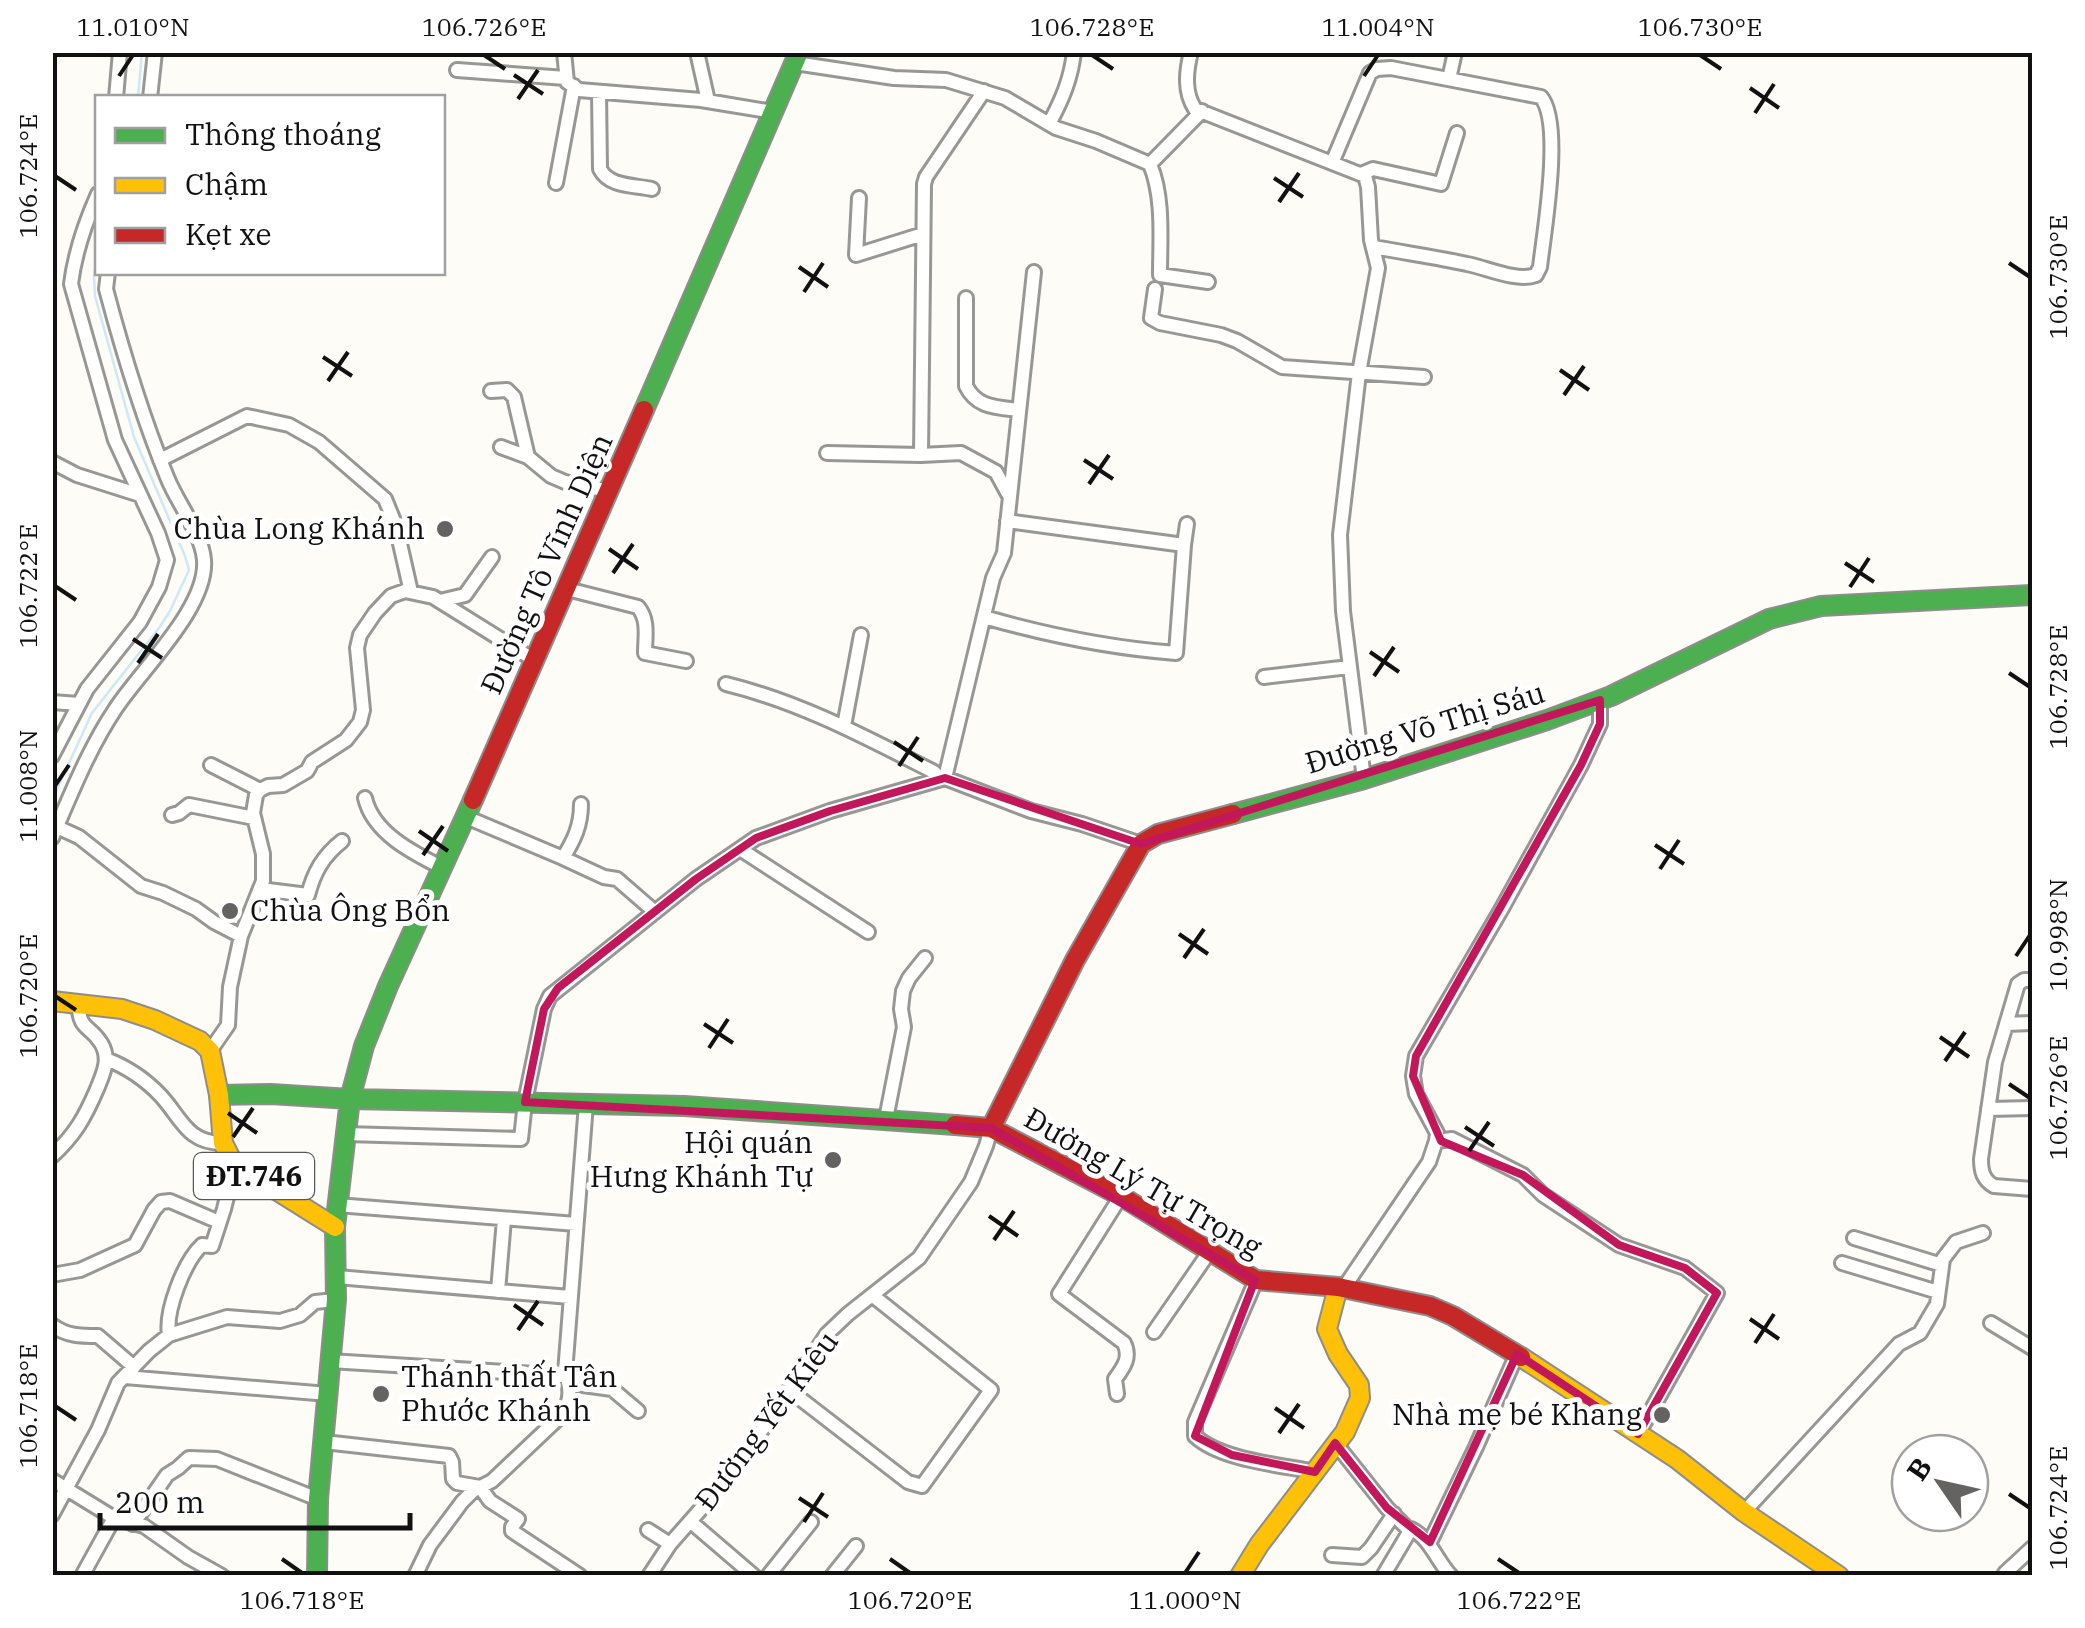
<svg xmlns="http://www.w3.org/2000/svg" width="2085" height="1628" font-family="'IBM Plex Serif',serif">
  <rect width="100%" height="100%" fill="#fdfcf7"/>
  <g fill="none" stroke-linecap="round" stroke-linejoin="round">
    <path stroke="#cde8f7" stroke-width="2.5" d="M138,98L142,52
      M52,800L92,713L159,628L170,611L189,570L185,556L134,437L95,296L94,275L98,256"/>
    <g stroke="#979795" stroke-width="18">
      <path id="street" d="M564,52L567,82L579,90L701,100L773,112
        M697,52L708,101
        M1191,52C1186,72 1184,92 1195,109L1365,176L1368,187L1371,240L1378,268L1359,373L1340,535L1343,611L1364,779
        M795,63L894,78L946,80L1005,98L1056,128L1096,141L1150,164L1202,111
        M457,70L566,78
        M1449,79L1455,52
        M599,92L600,169C609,187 634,185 652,189
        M116,98L120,52
        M150,98L155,52
        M1049,124C1062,100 1071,79 1074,52
        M1332,163L1370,73L1377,69L1391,68L1541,97C1563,123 1544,232 1540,267L1536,275C1516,282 1488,268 1467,264C1436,257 1405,253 1374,247
        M1150,164C1164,198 1160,238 1160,275L1208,282
        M1361,174L1373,169L1441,184L1457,133
        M556,183L574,86
        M859,198L856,255L923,234
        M1155,289L1151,318L1160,323L1221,335L1237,341L1282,367L1424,377
        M966,298V386C977,408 996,407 1019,410
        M491,391L507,390L514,397L528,457
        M501,447L528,457L551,476L565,482L609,491
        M827,453L921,455L961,453L996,472L1008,494
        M921,455L924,184L926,177L984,91
        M160,460L247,416L289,425L319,442L385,499L396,526L411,592
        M52,462L77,475L140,495
        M1007,521L1184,545L1187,524
        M567,589L638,607C649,620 645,637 645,653L686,661
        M440,601L465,595L492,557
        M984,617C1047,635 1110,648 1176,653L1184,545
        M1264,677L1349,667
        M726,684C800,702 867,738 934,772L940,779
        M52,702L79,704
        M844,726L861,635
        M52,756L87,689L140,622L159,587L167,560L158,533L115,440L71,284C75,252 85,223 98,194
        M211,765L260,790
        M945,778L993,578L1004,553L1034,272
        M365,798C373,833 413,853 443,868
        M581,804C581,826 574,840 563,858L604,877L617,879L655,912
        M172,815L179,813L189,805L254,818
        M466,817L563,858
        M57,827L79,837L141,886L163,893L196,909L214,922L241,936
        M52,838C71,794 89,748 116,708C141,670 208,607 204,560C202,533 177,503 167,477C142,416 123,353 106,289L108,272
        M740,849L868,932
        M260,889L308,895C314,872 323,856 342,841
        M2032,980H2024L2018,984L1995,1062L1981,1159C1981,1171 1983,1180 1994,1186L2032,1189
        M2006,1024L2032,1023
        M210,1051L228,1025L230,987L241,936L263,881V854L253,813L256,795L260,790L268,786L283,785L307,771L312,762L346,740L360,722L363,710L357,648L360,635L375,613L391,596L405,591L433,597L534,660
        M106,1059C127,1067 146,1080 161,1096C182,1119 187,1143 223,1143
        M1988,1109L2032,1108
        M886,1119L904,1027L901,1009L903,991L909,978L925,958
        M346,1134L521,1139L525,1102L544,1009L550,996L696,879L756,838L830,811L945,778L1031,811L1082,824L1141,844
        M1436,1141L1452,1139L1523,1175L1543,1195L1619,1245L1685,1268L1717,1293L1638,1434
        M52,1156C75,1135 85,1117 97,1089C103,1074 111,1059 101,1043C89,1024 80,1032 78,1003
        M337,1205L576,1224
        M1854,1238L1942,1265
        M1842,1263L1938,1292
        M52,1275L80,1270L135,1245L154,1210L161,1202L170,1201L219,1222
        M337,1277L570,1297
        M1256,1280L1195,1422V1436C1220,1460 1281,1465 1315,1472
        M1343,1289L1429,1162L1436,1141L1437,1133L1416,1094L1413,1076L1416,1056L1501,910L1581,765L1600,724V700
        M498,1291L504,1219
        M1991,1323L2032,1348
        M52,1325C66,1336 81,1336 98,1336L134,1367
        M1154,1332L1210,1251
        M169,1335C165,1311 184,1262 202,1245L212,1246L224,1209L235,1164
        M330,1361L552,1375L560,1376L565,1373L586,1104
        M125,1377L328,1394
        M569,1383L612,1389L638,1411
        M789,1390L908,1482L922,1486L991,1390L872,1295
        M1117,1394L1115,1379C1124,1367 1131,1357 1124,1343L1059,1294L1121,1196
        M324,1442L449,1456L452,1462L453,1479L457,1483L480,1487L490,1501L518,1519L512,1527V1531L580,1576
        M1336,1444L1387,1508L1409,1530
        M52,1480L114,1518L144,1526L188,1557L222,1576
        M1744,1512L1899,1344L1920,1333L1937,1304L1943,1259L1956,1242L1983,1233
        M52,1515L98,1430L118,1383L149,1351L169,1335L227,1317L280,1321L300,1315L315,1302L336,1300
        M691,1522L754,1576
        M133,1524L167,1475L178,1468L189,1458L217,1459L318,1499
        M648,1530L670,1544
        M1430,1542L1476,1447L1517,1354
        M1332,1555L1362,1557L1371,1548L1394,1514
        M82,1576L114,1518
        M415,1576L430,1545L462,1502L473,1491L492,1481L564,1413C571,1398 571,1388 565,1373
        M649,1576L670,1544L715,1493L775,1412L827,1334L848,1314L919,1258L971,1182L986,1146L991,1128
        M768,1576L811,1522
        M832,1576L856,1546
        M1383,1576L1411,1529C1431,1539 1436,1560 1451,1576
        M2008,1576L2005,1573L2032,1548"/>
    </g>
    <g stroke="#8e8d8b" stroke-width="22">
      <path id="fast" d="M644,410L799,52
        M1233,814L1364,779L1547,720L1611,696L1769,619L1821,606L2032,595
        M219,1095L271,1094L350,1099L684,1106L955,1125
        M317,1576L318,1499L336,1300L335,1227L350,1099L364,1046L388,986L473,800"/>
    </g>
    <g stroke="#8e8d8b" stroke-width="22">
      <path id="slow" d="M52,1001L122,1009L155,1020L200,1041L210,1051L219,1095L223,1143L233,1163L335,1227
        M1521,1357L1677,1459L1744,1512L1839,1576
        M1240,1576L1259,1545L1345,1432L1360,1398L1359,1385L1338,1354L1327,1329L1338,1287"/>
    </g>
    <g stroke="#8e8d8b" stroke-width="22">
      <path id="jam" d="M473,800L644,410
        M955,1125L991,1128L1121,1196L1256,1280L1338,1287L1430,1306L1453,1316L1521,1357
        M991,1128L1075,960L1141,844L1158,834L1233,814"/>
    </g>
    <use href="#street" stroke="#fffffe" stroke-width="12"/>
    <use href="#fast" stroke="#4caf50" stroke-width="18"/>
    <use href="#slow" stroke="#ffc107" stroke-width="18"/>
    <use href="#jam" stroke="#c62828" stroke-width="18"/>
  </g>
  <path fill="none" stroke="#c2185b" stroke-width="8" stroke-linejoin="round" d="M1600,700V724L1581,765L1416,1056L1413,1076L1441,1141L1523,1175L1619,1245L1685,1268L1717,1293L1638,1434L1517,1354L1430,1542L1387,1508L1335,1443L1315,1472L1232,1455L1195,1436L1255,1280L991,1128L525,1102L544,1009L558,988L696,879L756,838L830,811L945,778L1141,844Z"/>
  <path fill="none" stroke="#111" stroke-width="4" d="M484,55L505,69M1092,55L1113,69M1700,55L1721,69M514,75L543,94M119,76L133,55M1364,76L1378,55M1750,88L1779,108M518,99L538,70M1755,113L1774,84M55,176L76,190M1274,178L1303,197M1279,202L1299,173M2009,263L2030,277M799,267L828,287M804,292L823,263M323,357L352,376M1560,370L1589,390M328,381L348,352M1564,395L1584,366M1084,460L1113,479M1089,484L1109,455M609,549L638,569M1845,563L1874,582M613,573L633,544M55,586L76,600M1850,587L1869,558M133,639L162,658M1370,652L1399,672M138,663L158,634M2009,673L2030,687M1374,676L1394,647M894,742L923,761M899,766L918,737M55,786L69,765M419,831L448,851M1655,845L1684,864M423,855L443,826M1660,869L1679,840M1179,934L1208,954M2016,956L2030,935M1184,958L1204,929M55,996L76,1010M704,1024L733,1043M1940,1037L1969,1057M709,1048L728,1019M1945,1061L1965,1032M2009,1084L2030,1098M228,1113L257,1133M1465,1127L1494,1146M233,1137L253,1108M1469,1151L1489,1122M989,1216L1018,1236M994,1240L1014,1211M514,1305L543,1325M1750,1319L1779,1339M518,1330L538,1301M1755,1343L1774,1314M55,1406L76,1420M1275,1408L1304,1428M1279,1433L1299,1404M2009,1494L2030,1508M799,1498L828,1517M804,1522L823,1493M282,1559L302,1573M890,1559L910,1573M1498,1559L1519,1573M1185,1573L1199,1552"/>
  <g fill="#646362" stroke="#fff" stroke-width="4">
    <circle cx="445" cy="529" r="10"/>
    <circle cx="230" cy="911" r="10"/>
    <circle cx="833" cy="1160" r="10"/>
    <circle cx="381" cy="1394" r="10"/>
    <circle cx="1662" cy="1415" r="10"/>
  </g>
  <g text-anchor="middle" stroke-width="10" stroke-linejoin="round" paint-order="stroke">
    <rect fill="#fff" stroke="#585858" stroke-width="2.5" x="194" y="1153" width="120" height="46" rx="8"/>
    <g font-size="28" font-weight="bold" fill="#111">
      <text x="254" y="1186">ĐT.746</text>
    </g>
    <g font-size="30" fill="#111" stroke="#fff" text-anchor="end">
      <text x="425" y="539">Chùa Long Khánh</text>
      <text x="250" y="921" text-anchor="start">Chùa Ông Bổn</text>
      <text x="813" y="1153">Hội quán<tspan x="813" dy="34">Hưng Khánh Tự</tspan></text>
      <text x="401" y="1387" text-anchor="start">Thánh thất Tân<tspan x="401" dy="34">Phước Khánh</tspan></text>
      <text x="1642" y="1425">Nhà mẹ bé Khang</text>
    </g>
    <g font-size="30" fill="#111" stroke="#fff">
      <text transform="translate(547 564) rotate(-66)" y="10">Đường Tô Vĩnh Diện</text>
      <text transform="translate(1425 728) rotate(-17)" y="10">Đường Võ Thị Sáu</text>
      <text transform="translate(1143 1183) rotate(30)" y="10">Đường Lý Tự Trọng</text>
      <text transform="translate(767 1421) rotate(-53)" y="10">Đường Yết Kiêu</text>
    </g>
  </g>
  <rect width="2085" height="1628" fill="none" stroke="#ffffff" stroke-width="110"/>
  <rect x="95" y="95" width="350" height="180" fill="#ffffff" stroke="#a0a0a0" stroke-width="2.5"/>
  <rect x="115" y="128" width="50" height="15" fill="#4caf50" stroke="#a0a0a0" stroke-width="2.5"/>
  <text x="185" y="145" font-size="30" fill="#111111">Thông thoáng</text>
  <rect x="115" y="178" width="50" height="15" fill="#ffc107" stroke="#a0a0a0" stroke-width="2.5"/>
  <text x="185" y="195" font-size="30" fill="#111111">Chậm</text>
  <rect x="115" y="228" width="50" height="15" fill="#c62828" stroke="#a0a0a0" stroke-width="2.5"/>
  <text x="185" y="245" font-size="30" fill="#111111">Kẹt xe</text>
  <g transform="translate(1940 1483) rotate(304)"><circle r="48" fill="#ffffff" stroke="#a0a0a0" stroke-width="2.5"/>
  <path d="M0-8L18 38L0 25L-18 38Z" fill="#646362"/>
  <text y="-15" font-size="28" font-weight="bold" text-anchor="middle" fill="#111111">B</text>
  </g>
  <path d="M100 1513v15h310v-15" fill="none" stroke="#111111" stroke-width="5"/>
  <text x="115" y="1513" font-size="30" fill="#111111" stroke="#ffffff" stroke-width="8" paint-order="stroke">200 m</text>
  <rect x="55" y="55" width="1975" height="1518" fill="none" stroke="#111" stroke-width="4"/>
  <g font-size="25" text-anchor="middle" fill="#111">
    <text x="133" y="36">11.010°N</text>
    <text x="484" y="36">106.726°E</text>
    <text x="1092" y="36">106.728°E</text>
    <text x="1378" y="36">11.004°N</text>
    <text x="1700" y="36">106.730°E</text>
    <text transform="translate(28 176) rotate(-90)" y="9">106.724°E</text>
    <text transform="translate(2058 277) rotate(-90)" y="9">106.730°E</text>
    <text transform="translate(28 586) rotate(-90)" y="9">106.722°E</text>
    <text transform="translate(2058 687) rotate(-90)" y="9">106.728°E</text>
    <text transform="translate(28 786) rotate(-90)" y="9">11.008°N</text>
    <text transform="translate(2058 935) rotate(-90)" y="9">10.998°N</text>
    <text transform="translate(28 996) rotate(-90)" y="9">106.720°E</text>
    <text transform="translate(2058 1098) rotate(-90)" y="9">106.726°E</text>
    <text transform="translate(28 1406) rotate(-90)" y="9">106.718°E</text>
    <text transform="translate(2058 1508) rotate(-90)" y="9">106.724°E</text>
    <text x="302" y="1609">106.718°E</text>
    <text x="910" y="1609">106.720°E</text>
    <text x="1185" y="1609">11.000°N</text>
    <text x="1519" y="1609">106.722°E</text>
  </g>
</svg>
